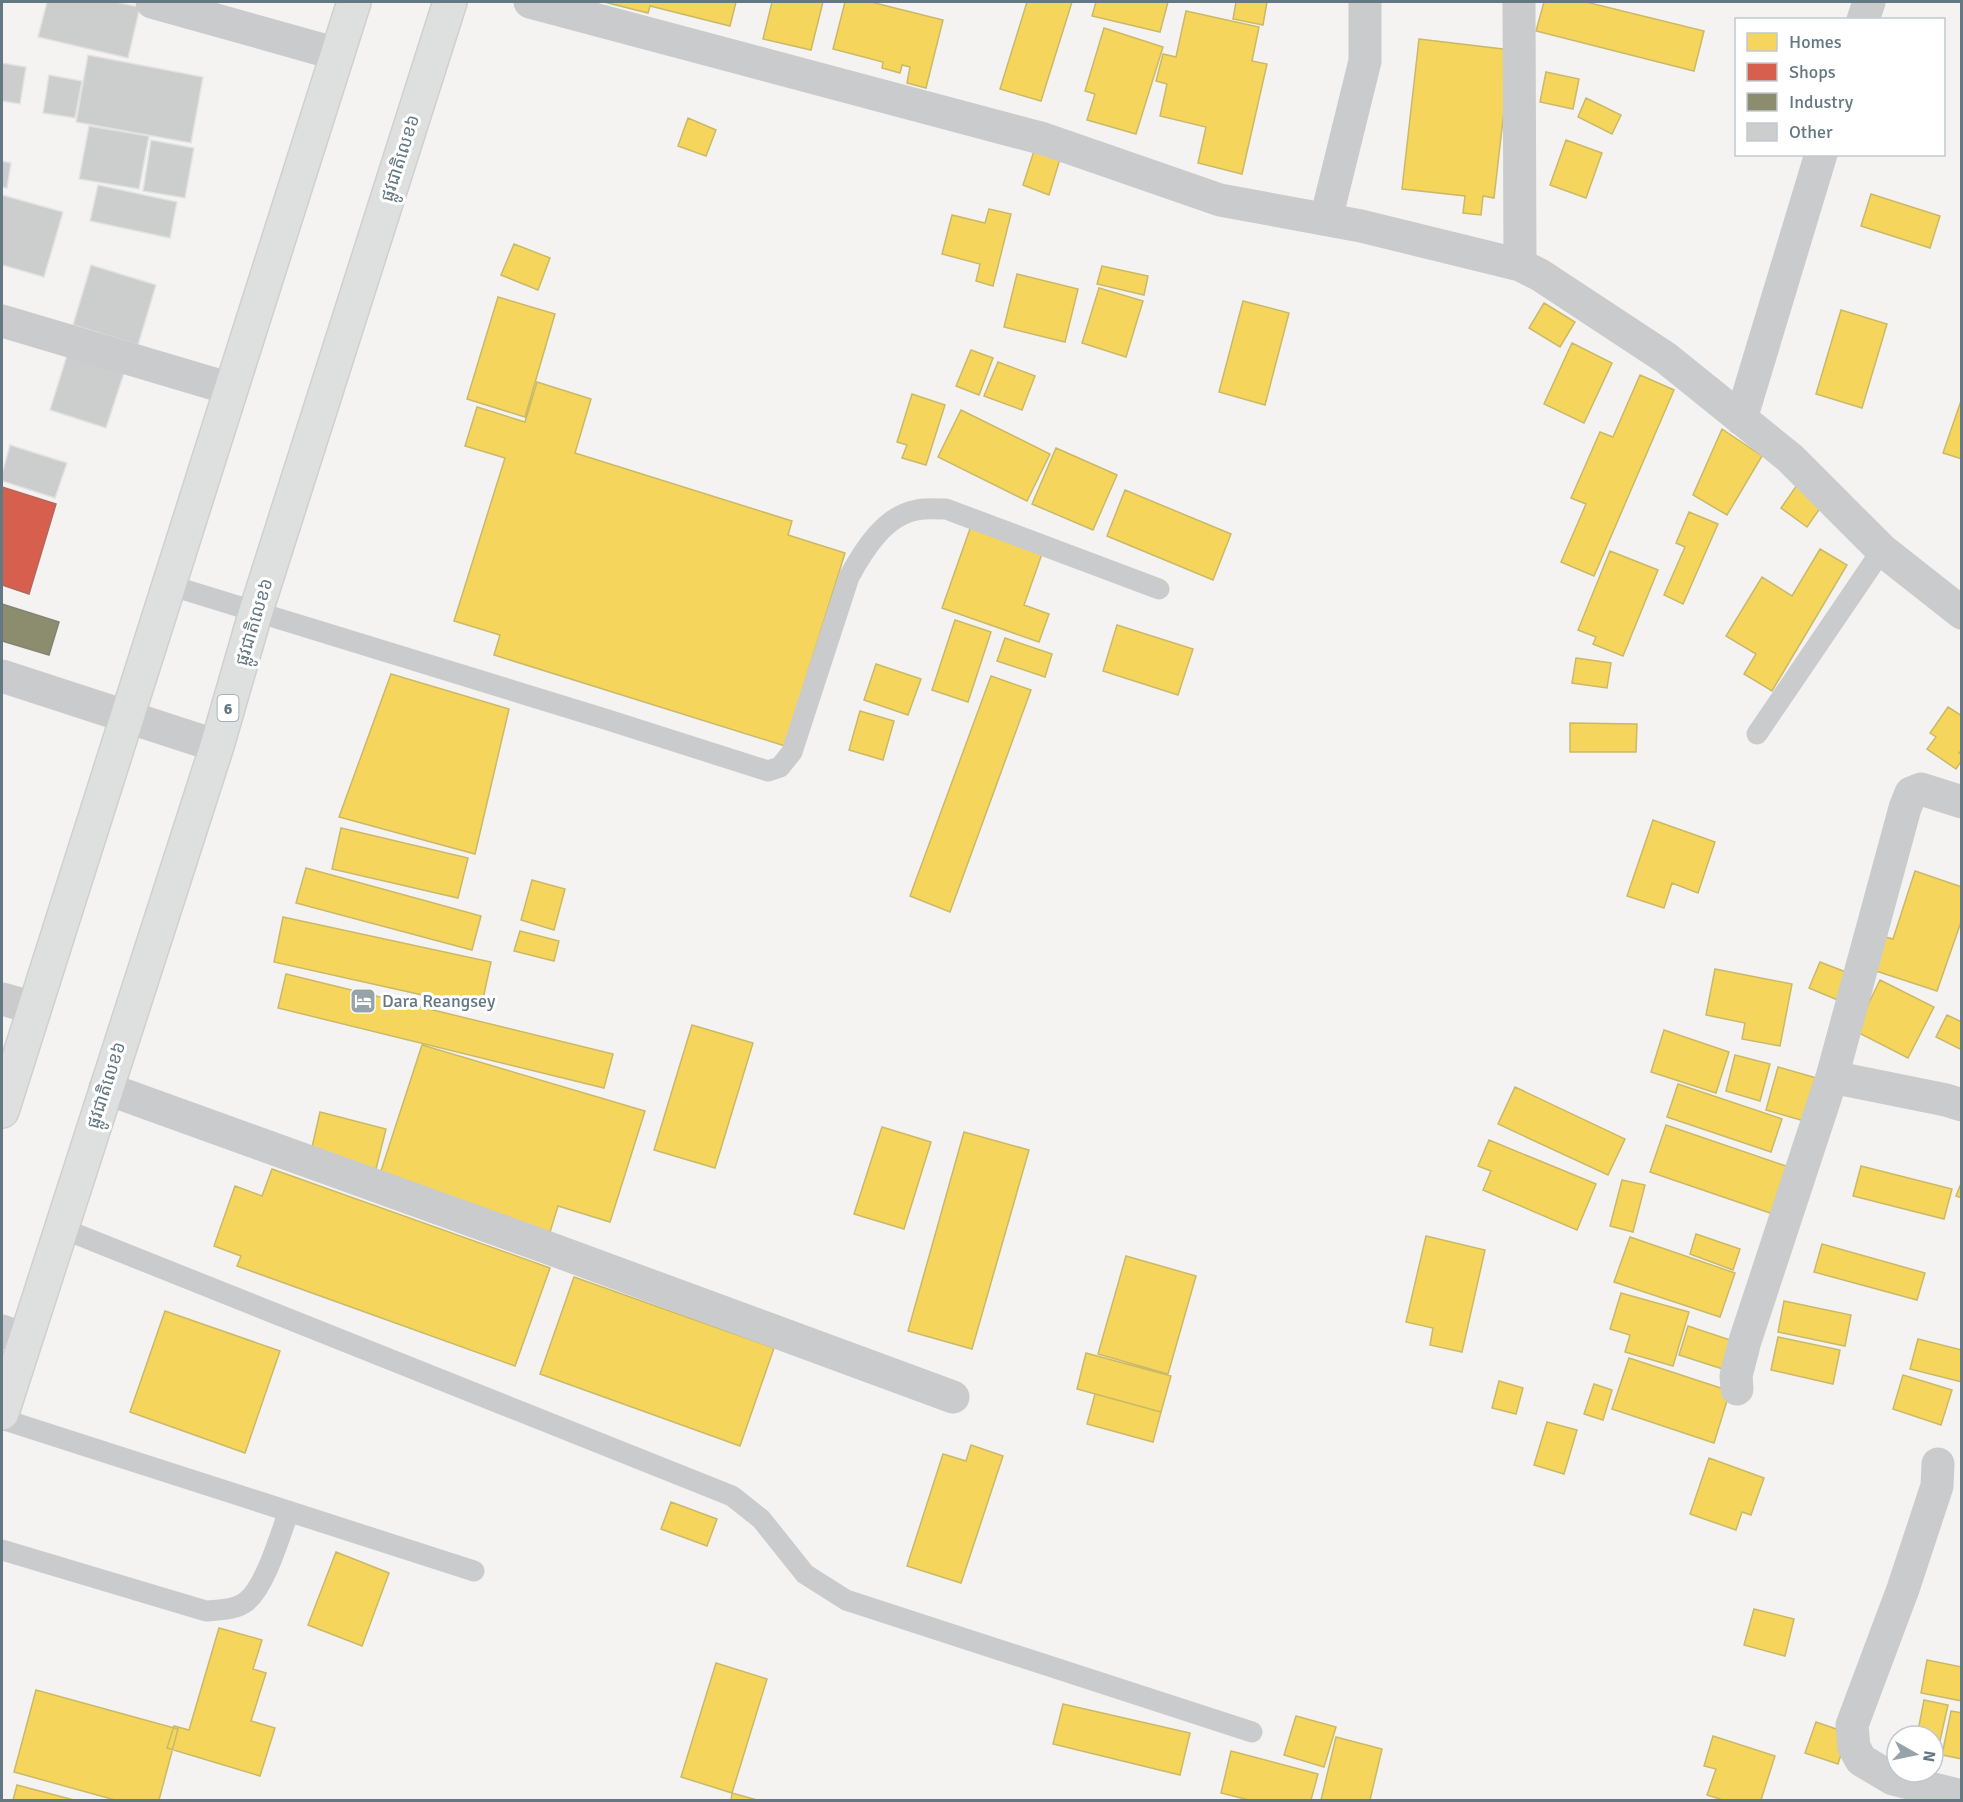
<svg xmlns="http://www.w3.org/2000/svg" width="1963" height="1802" font-family="Signika,'Noto Sans Khmer',sans-serif">
  <rect width="100%" height="100%" fill="#f4f3f2"/>
  <path fill="#f6d55c" stroke="#cab967" stroke-width="1.5" d="M604,2H736L730,26L650,6L648,13Z
    M772,2H823L811,50L763,39Z
    M845,2H871L943,20L926,88L907,83L910,67L902,65L900,73L882,68L883,62L833,49Z
    M1027,2H1072L1041,101L1000,89Z
    M1096,2H1168L1160,32L1092,16Z
    M1236,2H1267L1263,25L1233,19Z
    M1544,2H1586L1704,31L1694,71L1536,31Z
    M1186,11L1259,27L1252,61L1267,64L1242,174L1198,163L1206,127L1160,116L1167,84L1156,81L1163,54L1176,57Z
    M1104,28L1163,47L1136,134L1087,120L1095,94L1085,91Z
    M1419,39L1511,50L1494,198L1483,196L1481,215L1463,213L1465,196L1402,189Z
    M1546,72L1579,79L1573,109L1540,102Z
    M1586,98L1621,115L1612,134L1578,117Z
    M688,118L716,130L706,156L678,146Z
    M1566,140L1602,153L1586,198L1550,185Z
    M1034,151L1060,159L1049,195L1023,185Z
    M1871,194L1940,216L1930,248L1861,226Z
    M989,209L1011,214L993,286L976,281L980,264L942,254L952,215L985,223Z
    M514,244L550,258L538,290L501,275Z
    M1102,266L1148,276L1144,295L1097,284Z
    M1017,274L1078,289L1065,342L1004,327Z
    M1099,288L1143,301L1126,357L1082,343Z
    M498,297L555,314L525,417L467,399Z
    M1243,301L1289,313L1265,405L1219,392Z
    M1544,303L1575,322L1560,347L1529,328Z
    M1841,310L1887,324L1862,408L1816,394Z
    M1572,343L1612,363L1584,423L1544,404Z
    M971,350L993,358L979,395L956,386Z
    M998,362L1035,376L1022,410L984,396Z
    M1640,375L1674,390L1594,576L1561,562L1586,504L1571,498L1600,432L1613,437Z
    M537,382L591,399L575,453L792,521L788,535L845,553L785,746L494,655L500,635L454,621L505,458L465,446L477,407L525,422Z
    M912,394L945,405L926,465L902,458L907,445L897,442Z
    M1962,398V459L1943,453Z
    M961,410L1050,454L1027,501L938,457Z
    M1722,429L1762,456L1727,515L1693,495Z
    M1056,448L1117,475L1093,530L1032,504Z
    M1797,485L1823,504L1807,527L1781,508Z
    M1125,490L1231,534L1213,580L1107,536Z
    M1689,512L1718,524L1683,604L1664,595L1685,547L1676,543Z
    M971,526L1043,551L1024,605L1049,614L1039,642L942,608Z
    M1820,549L1847,565L1772,691L1744,674L1756,654L1726,636L1762,577L1792,596Z
    M1610,551L1658,570L1623,656L1593,644L1596,637L1578,630Z
    M955,620L991,632L968,702L932,690Z
    M1117,625L1193,649L1178,695L1103,671Z
    M1005,638L1052,654L1045,677L997,661Z
    M1576,658L1611,663L1607,688L1572,683Z
    M876,664L921,679L908,715L864,700Z
    M391,674L509,709L475,854L339,817Z
    M991,676L1031,690L950,912L910,896Z
    M1948,707L1962,716V750L1959,753L1962,755V760L1956,769L1927,749L1936,737L1930,733Z
    M860,711L894,721L883,760L849,750Z
    M1570,723L1637,724L1636,752H1570Z
    M1653,820L1715,842L1698,893L1672,883L1664,908L1627,896Z
    M341,828L468,858L458,898L332,869Z
    M306,868L481,916L472,950L296,903Z
    M1915,871L1962,887V919L1937,991L1873,970L1885,937L1893,939Z
    M532,880L565,889L554,930L521,920Z
    M283,917L491,962L481,1008L274,962Z
    M520,931L559,941L554,961L514,951Z
    M1820,962L1851,974L1840,1001L1809,988Z
    M1715,969L1792,984L1780,1046L1742,1039L1745,1023L1706,1015Z
    M286,974L613,1054L604,1088L278,1008Z
    M1880,980L1934,1007L1908,1058L1855,1031Z
    M1947,1015L1962,1022V1050L1936,1037Z
    M692,1025L753,1043L715,1168L654,1150Z
    M1664,1030L1729,1052L1716,1093L1651,1072Z
    M422,1045L645,1111L610,1222L558,1206L550,1232L379,1177Z
    M1735,1055L1770,1064L1760,1101L1726,1091Z
    M1778,1067L1827,1081L1815,1124L1766,1110Z
    M1678,1084L1782,1119L1771,1152L1667,1117Z
    M1515,1087L1625,1139L1608,1175L1498,1124Z
    M320,1112L386,1129L375,1173L310,1156Z
    M1666,1125L1789,1167L1773,1214L1650,1172Z
    M882,1127L931,1142L904,1229L854,1214Z
    M964,1132L1029,1150L972,1349L908,1331Z
    M1489,1140L1596,1184L1577,1230L1483,1190L1491,1171L1478,1166Z
    M1861,1166L1952,1189L1944,1219L1853,1196Z
    M272,1169L550,1268L515,1366L237,1266L241,1256L214,1246L235,1186L262,1196Z
    M1622,1180L1645,1185L1633,1232L1610,1226Z
    M1962,1181V1198L1956,1196Z
    M1696,1234L1740,1249L1733,1270L1690,1254Z
    M1426,1236L1485,1250L1462,1352L1430,1345L1433,1328L1406,1322Z
    M1630,1237L1735,1273L1720,1317L1614,1282Z
    M1822,1244L1925,1273L1917,1300L1814,1272Z
    M1126,1256L1196,1276L1168,1374L1098,1354Z
    M574,1277L774,1348L740,1446L540,1374Z
    M1621,1293L1689,1312L1673,1366L1625,1352L1630,1335L1610,1329Z
    M1784,1301L1851,1315L1845,1346L1778,1332Z
    M165,1311L280,1351L245,1453L130,1412Z
    M1688,1326L1739,1343L1729,1371L1679,1355Z
    M1778,1337L1840,1350L1833,1384L1771,1370Z
    M1918,1339L1962,1350V1382L1910,1369Z
    M1086,1353L1171,1376L1161,1412L1077,1389Z
    M1629,1358L1730,1391L1714,1443L1612,1409Z
    M1903,1375L1952,1390L1941,1425L1893,1409Z
    M1499,1381L1523,1388L1516,1414L1492,1408Z
    M1594,1384L1612,1390L1603,1420L1584,1414Z
    M1095,1394L1161,1412L1153,1442L1087,1424Z
    M1547,1422L1577,1430L1564,1474L1534,1465Z
    M971,1445L1003,1456L961,1583L907,1566L943,1454L966,1461Z
    M1709,1458L1764,1478L1751,1515L1742,1512L1736,1530L1690,1514Z
    M671,1502L717,1519L707,1546L661,1529Z
    M336,1552L389,1573L362,1646L308,1625Z
    M1754,1609L1794,1619L1785,1656L1744,1645Z
    M219,1628L262,1640L253,1669L266,1673L251,1721L275,1728L260,1776L167,1748L174,1726L189,1730Z
    M1927,1660L1962,1667V1701L1921,1693Z
    M716,1663L767,1679L732,1793L681,1777Z
    M36,1690L178,1729L159,1800H115L14,1772Z
    M1924,1700L1948,1705L1937,1754L1933,1753V1736H1917Z
    M1063,1704L1190,1733L1180,1775L1053,1744Z
    M1951,1711L1962,1713V1759L1942,1755Z
    M1296,1716L1336,1727L1324,1767L1284,1755Z
    M1816,1722L1848,1733L1838,1764L1805,1753Z
    M1713,1736L1775,1756L1761,1800H1723L1707,1795L1716,1769L1704,1766Z
    M1336,1737L1382,1749L1370,1800H1321Z
    M1231,1751L1318,1774L1311,1800H1249L1221,1793Z
    M17,1785L74,1800H13Z
    M732,1793L757,1800H731Z"/>
  <path fill="#d6604d" stroke="#b4675d" stroke-width="1.5" d="M2,487L56,504L29,594L2,585Z"/>
  <path fill="#8c8c6e" stroke="#808674" stroke-width="1.5" d="M2,604L59,622L49,655L2,641Z"/>
  <path fill="#cccdcd" stroke="#e3e2e2" stroke-width="1.5" d="M47,2H116L140,7L128,58L38,37Z
    M88,55L203,77L191,143L76,122Z
    M2,63L26,67L20,104L2,101Z
    M49,75L82,81L75,118L43,113Z
    M89,126L149,136L139,189L79,179Z
    M151,140L194,148L185,198L143,191Z
    M2,161L11,163L7,188L2,187Z
    M98,185L177,202L170,238L90,221Z
    M2,195L63,212L44,277L2,265Z
    M91,265L156,285L138,345L73,325Z
    M68,352L125,370L106,428L50,410Z
    M10,445L67,463L55,498L2,481V474Z"/>
  <g fill="none" stroke-linecap="round" stroke-linejoin="round">
    <g stroke="#d0d0d0" stroke-width="36">
      <path id="primary" d="M2,1111L354,2
        M2,1413L217,746L256,611L450,2"/>
    </g>
    <path stroke="#cacbcc" stroke-width="21" d="M169,585L605,719L768,771L780,767L792,752L849,577C863,551 885,515 917,510C926,508 937,509 946,509L1159,589
      M1757,734L1882,550
      M61,1228L732,1496L761,1519L805,1574L846,1600L1252,1732
      M2,1419L474,1571
      M2,1550L206,1611C220,1610 236,1610 247,1601C266,1585 280,1535 289,1511"/>
    <path stroke="#cacbcc" stroke-width="33" d="M152,2L337,54
      M530,2L1044,139L1220,200L1361,226L1520,265L1540,275L1666,358L1790,458L1882,550L1962,613
      M1519,2L1520,265
      M1863,20L1869,2
      M1326,219L1365,61V2
      M2,321L231,389
      M1741,419L1821,154
      M2,676L217,746
      M2,999L34,1008
      M1832,1077L1905,808L1911,793L1921,789L1962,802
      M105,1088L554,1250L953,1397
      M2,1331L25,1339
      M1737,1389L1736,1376L1745,1341L1832,1077L1946,1100L1962,1105
      M1938,1464L1937,1486L1903,1589L1852,1725L1854,1747L1861,1760L1893,1779L1962,1796"/>
    <use href="#primary" stroke="#dedfdf" stroke-width="33"/>
  </g>
  <defs>
    <g id="hotel-square" transform="scale(1.35)"><rect x="-9" y="-9" width="18" height="18" rx="4" fill="#96a3a9" stroke="#fff"/><path d="M-6-4.5h1.5V1H6V5H4.5V3h-9V5H-6ZM-4 0a1.8 1.8 0 1 1 3.6 0ZM.5 0V-2.5h3Q6-2.5 6 0Z" fill="#fff"/></g>
  </defs>
  <g fill-rule="evenodd">
    <use href="#hotel-square" x="363" y="1001"/>
  </g>
  <g text-anchor="middle" stroke-width="6" stroke-linejoin="round" paint-order="stroke">
    <rect fill="#fff" stroke="#92a0a8" stroke-width="1.5" x="217.5" y="695" width="21" height="26" rx="4.5"/>
    <g font-size="16" font-weight="bold" fill="#637882">
      <text x="228" y="714">6</text>
    </g>
    <g font-size="18" fill="#637882" stroke="#fff">
      <text transform="translate(400 158) rotate(-72)" y="6">ផ្លូវជាតិលេខ៦</text>
      <text transform="translate(254 622) rotate(-73)" y="6">ផ្លូវជាតិលេខ៦</text>
      <text transform="translate(106 1085) rotate(-72)" y="6">ផ្លូវជាតិលេខ៦</text>
    </g>
    <g font-size="18" fill="#637882" stroke="#fff" text-anchor="start">
      <text x="382" y="1007">Dara Reangsey</text>
    </g>
  </g>
  <rect width="1963" height="1802" fill="none" stroke="#637882" stroke-width="6"/>
  <rect x="1735" y="18" width="210" height="138" fill="#ffffff" stroke="#c1c9cd" stroke-width="1.5"/>
  <rect x="1747" y="33" width="30" height="18" fill="#f6d55c" stroke="#c1c9cd" stroke-width="1.5"/>
  <text x="1789" y="48" font-size="18" fill="#637882">Homes</text>
  <rect x="1747" y="63" width="30" height="18" fill="#d6604d" stroke="#c1c9cd" stroke-width="1.5"/>
  <text x="1789" y="78" font-size="18" fill="#637882">Shops</text>
  <rect x="1747" y="93" width="30" height="18" fill="#8c8c6e" stroke="#c1c9cd" stroke-width="1.5"/>
  <text x="1789" y="108" font-size="18" fill="#637882">Industry</text>
  <rect x="1747" y="123" width="30" height="18" fill="#cccdcd" stroke="#c1c9cd" stroke-width="1.5"/>
  <text x="1789" y="138" font-size="18" fill="#637882">Other</text>
  <g transform="translate(1915 1754) rotate(99)"><circle r="28" fill="#ffffff" stroke="#c1c9cd" stroke-width="1.5"/>
  <path d="M0-4.5L10 22L0 15L-10 22Z" fill="#96a3a9"/>
  <text y="-9" font-size="16" font-weight="bold" text-anchor="middle" fill="#637882">N</text>
  </g>
</svg>
